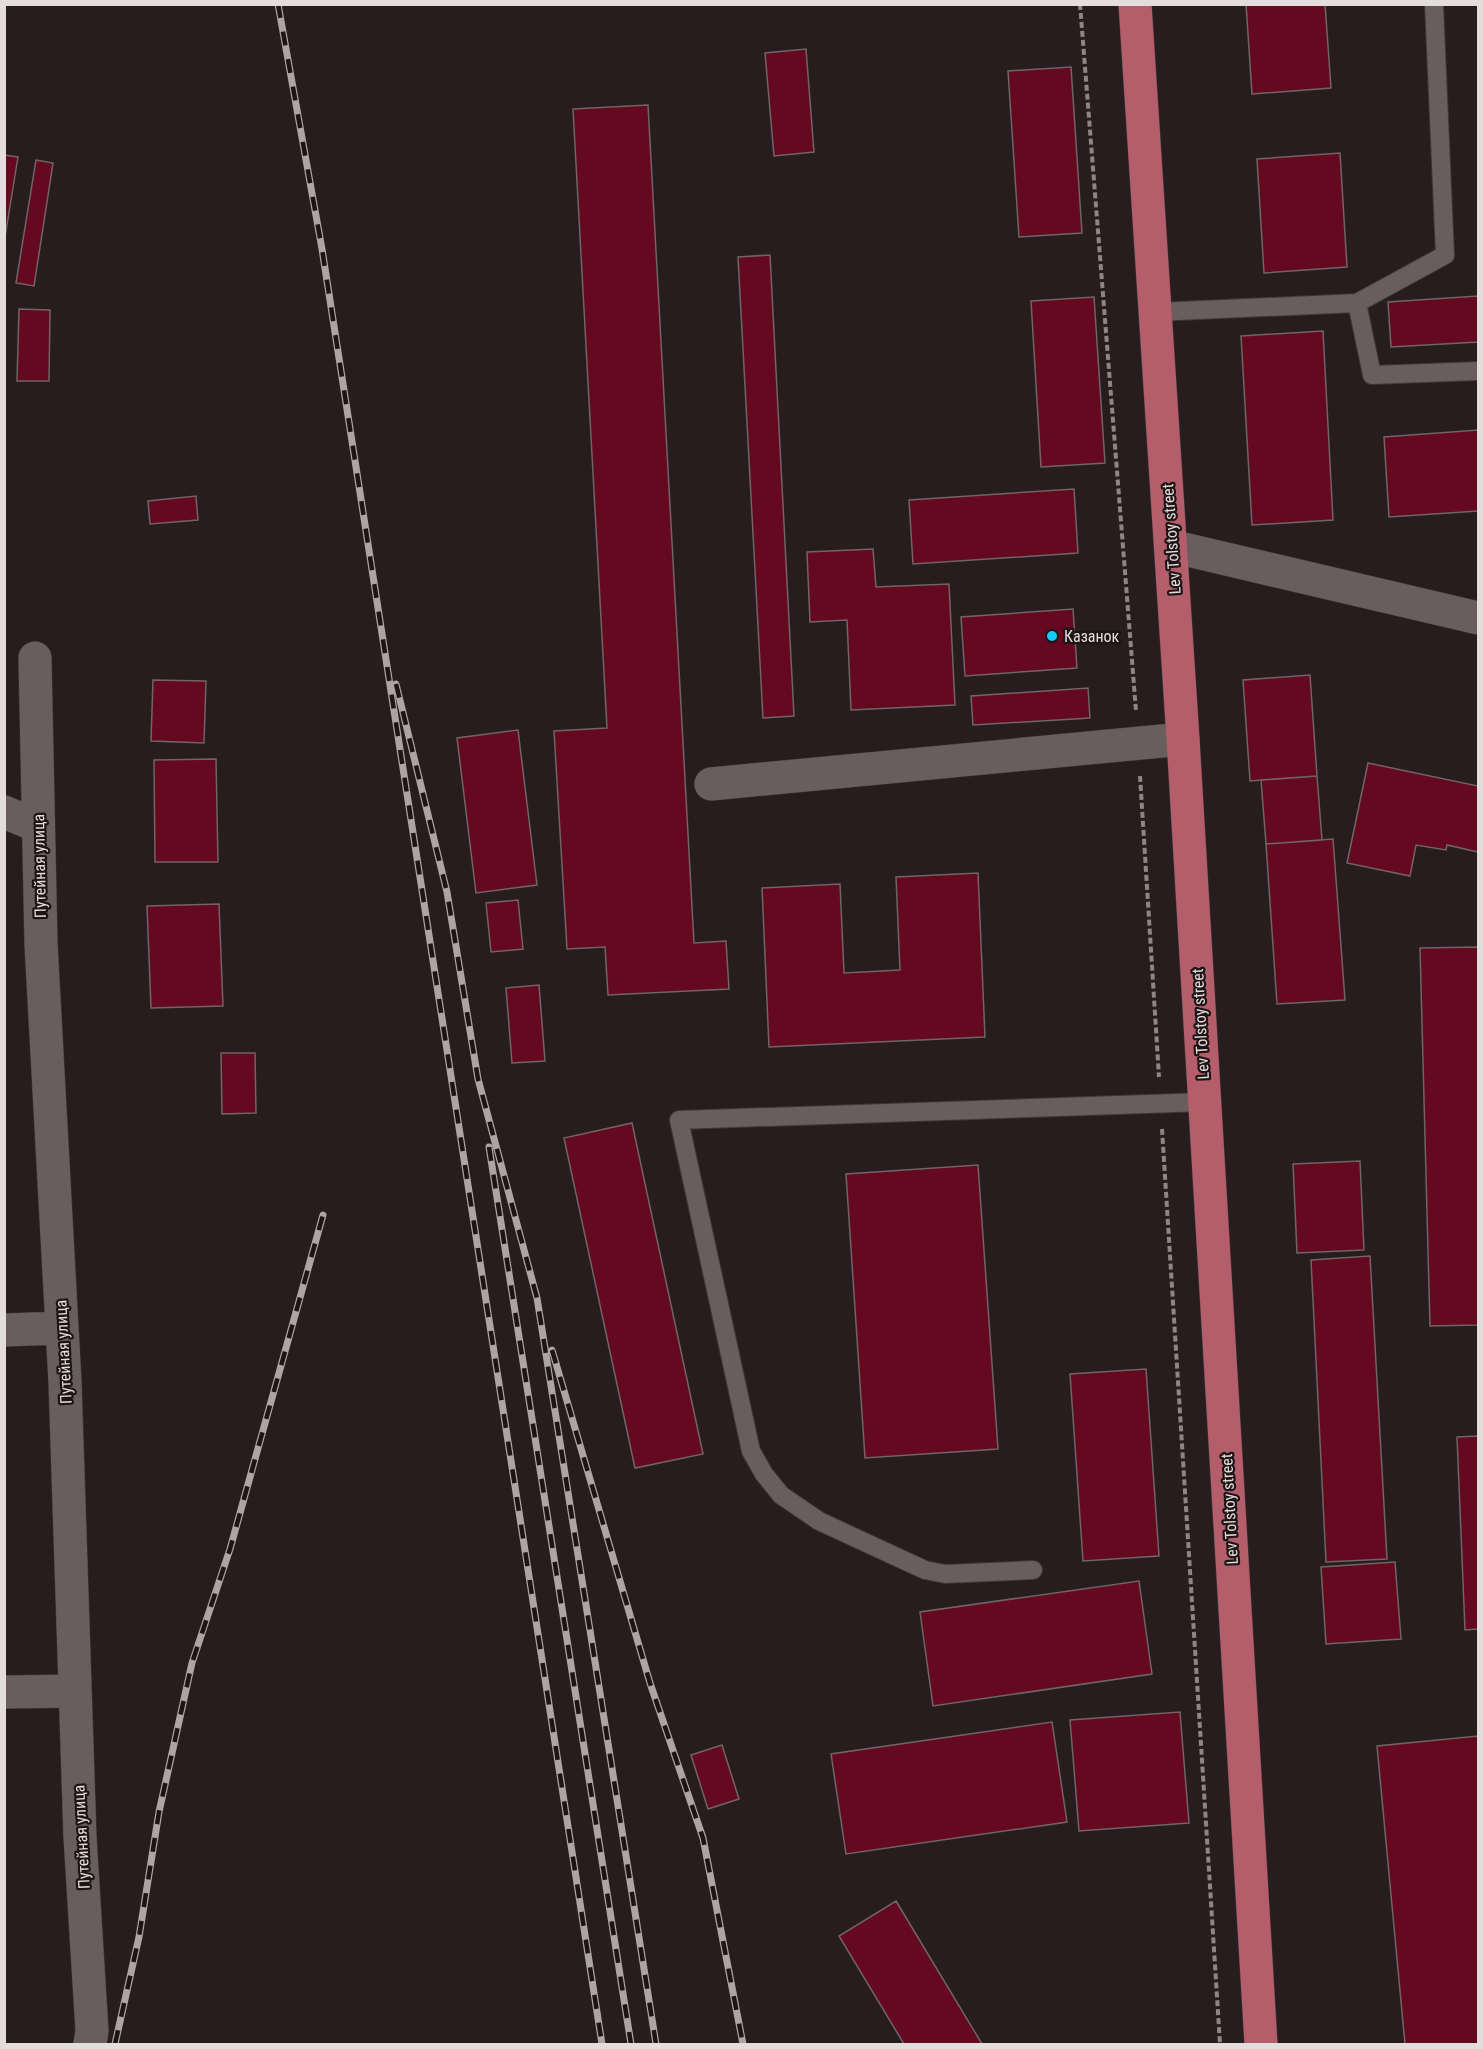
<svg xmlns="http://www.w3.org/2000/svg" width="1483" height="2049" font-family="'Roboto Condensed',sans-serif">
  <rect width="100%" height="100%" fill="#271d1e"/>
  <path fill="#650921" stroke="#706465" stroke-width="1.5" d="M1246,4H1325L1331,88L1252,94Z
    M806,49L814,152L774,156L765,53Z
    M1071,67L1082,233L1019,237L1008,71Z
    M648,105L694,943L726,941L729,989L608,995L605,947L567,949L554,731L607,728L573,109Z
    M1340,153L1347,267L1264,273L1257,159Z
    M4,155L18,157L4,243Z
    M36,160L53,163L34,286L16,283Z
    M770,255L794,716L763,718L738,257Z
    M1478,296V342L1391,347L1388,302Z
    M1094,297L1105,463L1041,467L1031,301Z
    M19,309L50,310L49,381H17Z
    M1323,331L1333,520L1252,525L1241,336Z
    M1478,430V511L1389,517L1384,437Z
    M1074,489L1078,553L913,564L909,500Z
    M196,496L198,520L150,524L148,501Z
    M873,549L876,587L949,584L955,705L851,710L847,620L810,622L807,552Z
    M1073,609L1077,668L965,676L961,617Z
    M1310,675L1317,776L1250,781L1243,680Z
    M153,680L206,681L204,743L151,741Z
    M1088,688L1090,718L973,725L971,696Z
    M518,730L537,885L476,893L457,738Z
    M216,759L218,862H155L154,760Z
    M1368,763L1478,786V852L1447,845L1446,850L1416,845L1410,876L1347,863Z
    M1317,776L1322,840L1266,844L1261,780Z
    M1333,839L1345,1000L1277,1004L1266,844Z
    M978,873L985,1037L769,1047L762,888L840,884L844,973L900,970L896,877Z
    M518,900L523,949L491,952L486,903Z
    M219,904L223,1006L151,1008L147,906Z
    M1478,947V1325L1430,1326L1420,948Z
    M539,985L545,1061L512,1063L506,988Z
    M221,1053H255L256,1113L222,1114Z
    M632,1123L703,1454L635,1468L564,1138Z
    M1360,1161L1364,1250L1297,1253L1293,1164Z
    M978,1165L998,1449L865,1458L846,1174Z
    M1370,1256L1387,1559L1326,1562L1311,1260Z
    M1146,1369L1159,1556L1083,1561L1070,1374Z
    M1478,1436V1629L1465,1630L1457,1437Z
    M1395,1562L1401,1639L1326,1644L1321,1567Z
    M1139,1581L1152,1674L933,1706L920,1612Z
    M1180,1712L1189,1823L1079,1831L1070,1720Z
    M1052,1722L1067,1822L846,1854L831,1754Z
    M1478,1736V2044H1405L1377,1746Z
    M722,1745L739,1799L708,1809L691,1755Z
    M896,1901L982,2044H904L839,1936Z"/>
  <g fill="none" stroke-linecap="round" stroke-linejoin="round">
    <g stroke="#3f3737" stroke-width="20">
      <path id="lane" d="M1357,303L1445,255L1434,4
        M1156,312L1357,303L1372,375L1478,371
        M1033,1570L945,1574L925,1570L819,1521L781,1495L764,1474L751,1451L679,1120L1205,1102"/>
    </g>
    <g stroke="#3f3737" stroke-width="34">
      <path id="street" d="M1171,546L1478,618
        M35,658L41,944L65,1382L80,1837L92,2031L90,2044
        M711,784L1183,739
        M4,812L38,826
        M4,1330L62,1328
        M4,1692L75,1691"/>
    </g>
    <g stroke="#3f3737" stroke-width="34">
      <path id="primary" d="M1135,4L1183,739L1261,2044"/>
    </g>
    <path stroke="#8d8586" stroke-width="4" stroke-dasharray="6 3" stroke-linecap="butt" d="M1080,4L1136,711
      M1140,776L1159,1077
      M1162,1129L1220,2044"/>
    <use href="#lane" stroke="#695d5e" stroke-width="18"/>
    <use href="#street" stroke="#695d5e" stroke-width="33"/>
    <use href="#primary" stroke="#b35e6a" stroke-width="33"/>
    <g stroke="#aca4a5" stroke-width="7">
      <path id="rail" d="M278,4L322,249L602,2044
        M396,684L447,892L478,1079L537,1298L656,2044
        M489,1147L631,2044
        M552,1350L650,1683L703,1838L743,2044
        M115,2044L139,1937L159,1812L192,1663L230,1549L323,1215"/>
    </g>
    <use href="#rail" stroke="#1e1415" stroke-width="4.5" stroke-dasharray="14" stroke-linecap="butt"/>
  </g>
  <circle fill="#14cafb" stroke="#1e1415" stroke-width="2" cx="1052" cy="636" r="6"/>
  <g text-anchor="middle" stroke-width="4.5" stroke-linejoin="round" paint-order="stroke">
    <g font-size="16" fill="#e4ddde" stroke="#1e1415">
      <text transform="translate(1171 539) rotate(-94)" y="6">Lev Tolstoy street</text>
      <text transform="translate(39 866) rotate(-91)" y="6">Путейная улица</text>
      <text transform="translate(1200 1024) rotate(-93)" y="6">Lev Tolstoy street</text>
      <text transform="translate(63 1352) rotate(-93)" y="6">Путейная улица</text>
      <text transform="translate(1229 1509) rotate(-93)" y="6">Lev Tolstoy street</text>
      <text transform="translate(81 1837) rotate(-93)" y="6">Путейная улица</text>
    </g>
    <g font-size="16" fill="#e4ddde" stroke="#1e1415" text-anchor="start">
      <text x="1064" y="642">Казанок</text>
    </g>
  </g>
  <rect width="1483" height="2049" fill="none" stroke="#e4ddde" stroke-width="12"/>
</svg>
